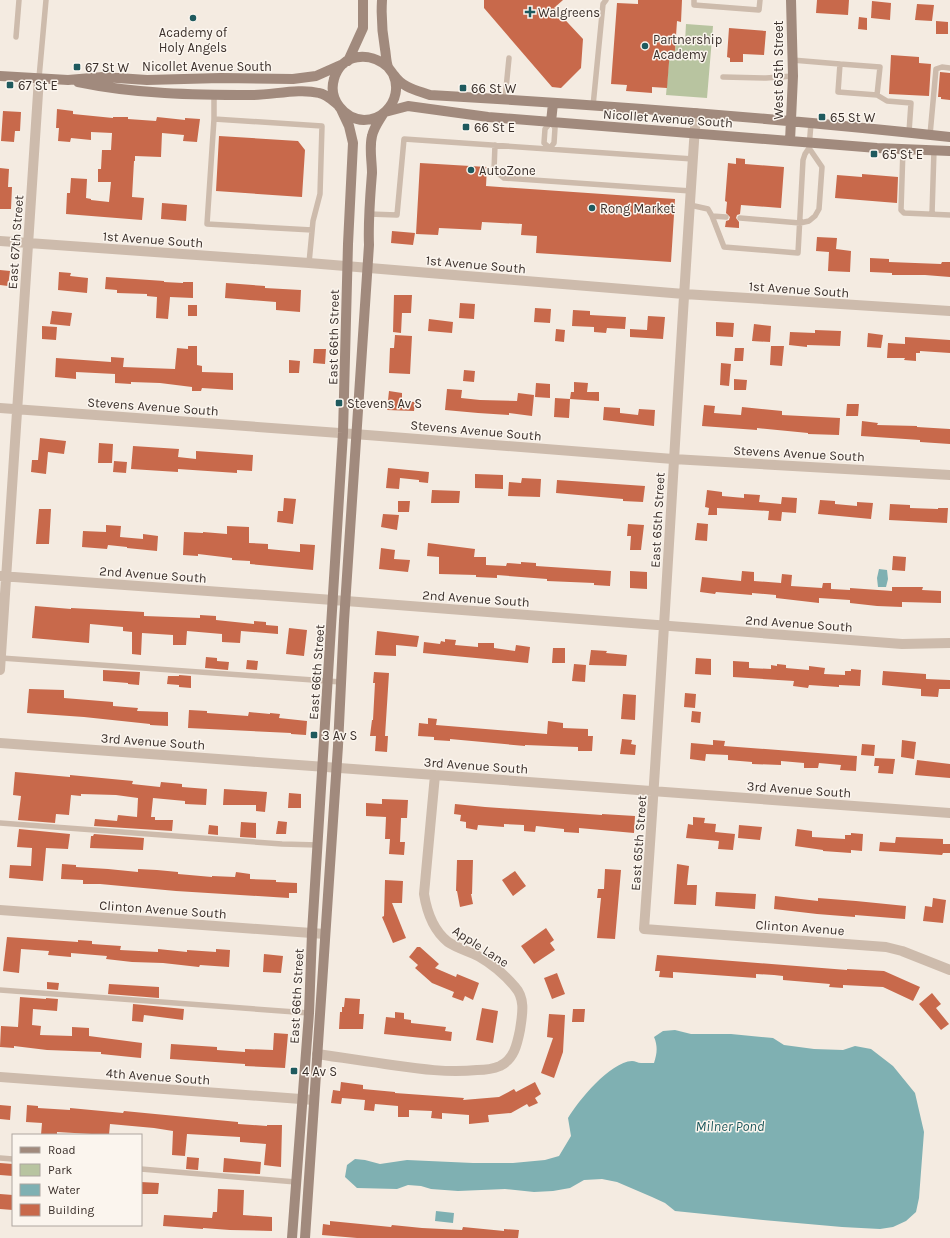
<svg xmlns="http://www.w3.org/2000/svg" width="950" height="1238" font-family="Karla,sans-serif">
  <rect width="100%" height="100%" fill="#f4ebe1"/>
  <path fill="#b8c4a0" d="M686,24L713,26L707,98L666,95L670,50L675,51L676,42H685Z"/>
  <path fill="#7fb0b2" d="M879,569L887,570L888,579L886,587H878L877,578Z
    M675,1030L691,1034H731L773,1038L784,1045L814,1049L843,1050L855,1046L871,1049L893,1066L915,1093L924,1132L919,1198L916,1212L906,1221L893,1227L880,1229L842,1227L763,1220L675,1211L665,1203L652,1197L617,1182L602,1179L584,1180L570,1188L553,1191L534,1192L505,1189L458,1191L431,1189L421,1186L408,1185L397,1189L357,1188L345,1177L347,1165L355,1159L365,1160L380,1164L407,1160L473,1163H513L545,1160L559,1156L571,1136L568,1118C578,1101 610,1062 632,1061C635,1061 638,1063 641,1063C645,1063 650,1063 654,1063C657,1054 658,1046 654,1037L663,1031Z
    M436,1211L454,1213L453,1223L435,1221Z"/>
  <path fill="#c8694b" d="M484,0H563L554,8L583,39L581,68L561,88L552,87L484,8Z
    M638,0H682L681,22L677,21L675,51L670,50L667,88L652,87V93L626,91L627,85L611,84L617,3L638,4Z
    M817,0H849L848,15L816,13Z
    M872,1L891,3L890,20L871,18Z
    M917,4L934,5L932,21L915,20Z
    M859,17L867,18V30L858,29Z
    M936,21L948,22V34H936Z
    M729,28L766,31L764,55L743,54V62H730V58L727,57Z
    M891,55L919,57V63L931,64L929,96L889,94Z
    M940,72L950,73V100L941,99V97H938Z
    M57,109L73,111V114L113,118V117H128V119L156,121L157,117L185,120V118L200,119L197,142L183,141L184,135L162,133L161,157L135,156V161H134L132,197L144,198L142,220L66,214L67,193H70L71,178L87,179L86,198L91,199V200L109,202L111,182H98V169H101L102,150H111L112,133L91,132V140L71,138L70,142L58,141L59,128H56Z
    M3,111L21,112L20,131H15L14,142L1,141Z
    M219,136L298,141L305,150L302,197L216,191Z
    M736,158L745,159V164L784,167L781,208L741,205L740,214L737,215L736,218L739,222V228L725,227L726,221L729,220L730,217L726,213L727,202L725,201L728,163L736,164Z
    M420,163L487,167L486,186L675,199L671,262L536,253L537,236L521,235L522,224L482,222L481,230L439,228L438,235L416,234Z
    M0,168L9,169L8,187H12L11,209H0Z
    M862,174L898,177L897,203L835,198L837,175L862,177Z
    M162,203L187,205L186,221L161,219Z
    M392,231L415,233L413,245L391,243Z
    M817,237L837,238L836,249L851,251L850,272L828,271L829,252L816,251Z
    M870,258L889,259V262L941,264L942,262H950V277L925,275H892V273L870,272Z
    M0,270L10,271L8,286L0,285Z
    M59,272L71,273L70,276L88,278L87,293L58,290Z
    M106,277L164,281V282L183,283V282H193V298L170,297L168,319L156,318L157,297L147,296V294L117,293V290L105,289Z
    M226,283L265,286V288L301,290L300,312L276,310V302L225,298Z
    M394,295H412L411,313H402L401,333L393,332Z
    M460,303L475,304L474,319L459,318Z
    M188,305H197V316H188Z
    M535,308L551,309L550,323L534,322Z
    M573,310L590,311V315L626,317L625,329L607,328L606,333L594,332V327L572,326Z
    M52,311L72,313L70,326L50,324Z
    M648,316L665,317L663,339L630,337V329L647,330Z
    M429,319L453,322L452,333L428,331Z
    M716,322L734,323L733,337L716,336Z
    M754,324L771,326L770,342L752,341Z
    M42,326L57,327L56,340L42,339Z
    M556,329L565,330L564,342L555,341Z
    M815,330L841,331L840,346L807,345V347L789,345L790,332L815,333Z
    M868,333L883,335L881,348L867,347Z
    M395,335L412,336L410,374L389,373L390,348H394Z
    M905,337L950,340V353L920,351V353H916V361L904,360L905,358H887L888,343L905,344Z
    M188,346H197V365L202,366V372L233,373V390L202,388L201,391H192V387L160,383L131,382V384L115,383V374L76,372V379L55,377L56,358L111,362V357L124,358L123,367L175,369L177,348L188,349Z
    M771,346H784L782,366L770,365Z
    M735,348H744L743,361H734Z
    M314,349H326L325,364L313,363Z
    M289,360L300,361L299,373H289Z
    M721,363L731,364L729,386L720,385Z
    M464,370L475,371L474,382L463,381Z
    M734,379L747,380L746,390H734Z
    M574,382L588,383L587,392H599V401L570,399L569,418L554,417L555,398L570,399L571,392H574Z
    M536,383L550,384V398L535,397Z
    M447,389L462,390L461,398L480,400L517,401L518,393L534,395L532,416L509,413V415L478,413L445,410Z
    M389,391L402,393V401L415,402L414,411L387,410Z
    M847,404H859L858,416H846Z
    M704,405L715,406L714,413L741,415L742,407L782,411V415L840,418L839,435L808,434V433L757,428V430L702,426Z
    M604,407L620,408V413L638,415L639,409L655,410L654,426L603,420Z
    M862,421L878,423L877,425L917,426V427L950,429V444L920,442V440L861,436Z
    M40,438L66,441L64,454L48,452L46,474L31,472L32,460H38Z
    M99,443L113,444L112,463H98Z
    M133,446L179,449L178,457L196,459V451L253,455L252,471L237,470V473L178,469V472L131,469Z
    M114,461L127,462L126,473L113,472Z
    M388,468L429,472L428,483L419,482V480L400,478L399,489L386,488Z
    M475,474L503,475V489L475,488Z
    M522,478L541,479L540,497L508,496L509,482L521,483Z
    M557,480L645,486L643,502L623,501V499L556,493Z
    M432,490L460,491L459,503H431Z
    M707,490L722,492V496L744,498V494L760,495L759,502L781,504L782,497L797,498L796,513L782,512L781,521L768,520L769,511L717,508V515H708L709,508L705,507Z
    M284,498L296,499L293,524L277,522L278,511H283Z
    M820,500L835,501V504L857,506V502L873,503L871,519L818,514Z
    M398,501H410L409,512H398Z
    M890,504L910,505V508L938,509V508H948L947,523L889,520Z
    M39,509H51L49,544H36Z
    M383,514L399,515L397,530L381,527Z
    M697,523L708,524L707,541L695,540Z
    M628,524L644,525L641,550H630L631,536H627Z
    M106,525L121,526L120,537L143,539V534L158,536L157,551L127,548V547L108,545L107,549L82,547L83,531L106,532Z
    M227,526L249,527V543L268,544V549L300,552V544L315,545L313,570L250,564V561L232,560V558L198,554V556L183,555L184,532L203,533V532L227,534Z
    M428,543L475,549L474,557H486V565L506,566L507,563L521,564V562L536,563V566L611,571L610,586L594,585V583L547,581V579L497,575V578L476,577V575L439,574V557L427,556Z
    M381,548L395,550L394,559L410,560L408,572L379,569Z
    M893,556L906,557L905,571L892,570Z
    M630,571L647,572V589L630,588Z
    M742,571L754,572V581L781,583L782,574L792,575L791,586L822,588L823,583H831V589L850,590V588L892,591V587H923L922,590L941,591V603L902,602V607L877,606L850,603V600L819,598V603L776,598V595L752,593V595L716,592L715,594L700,592L702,577L741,581Z
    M35,606L71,609V608L144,612V616L200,618V615L216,616V620L254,624V621L266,622V625L278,626V634L241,631L240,643L222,642V634L187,631L186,645H173V635L142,633L141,655L132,654V632L123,631V627L90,624L89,643L32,638Z
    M289,628L307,630L304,656L286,654Z
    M377,631L419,636L417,647L396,645V656L375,655Z
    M445,639L456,640L455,645L478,647V643H494V648L515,651L516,645L530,647L528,663L423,653L424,642L440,644L441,641L445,642Z
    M553,648H565V663H552Z
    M591,650L607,651L606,653L627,655L626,666L589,665Z
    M206,657L217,658V661L229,662L228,670L205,668Z
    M696,658L711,659V675L695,674Z
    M247,660L258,661L257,670L246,669Z
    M733,661L749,662V668L771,669V665L777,666V664L786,665V668L809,670V666L825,668L824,674L845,675V671H851V669L861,670L860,686L839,685V687L809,685L808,688L793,686L794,681L733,677Z
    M574,664L586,665L585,682L572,681Z
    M103,670L140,672L139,685L128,684V683L103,681Z
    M883,671L926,674V679L950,680V689H939L938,697L921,696V689L882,685Z
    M374,672L389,673L385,736H388L387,752L375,751L376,736H370L372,720H373L375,683H373Z
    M179,675L191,676V688L179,687V685L167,684L168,676H179Z
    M29,689L64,690V698L113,702V706L138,708L137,711L168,712V726L150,725V724L84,717L27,713Z
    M685,693L696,694L695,708L684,707Z
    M623,694L636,695L635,720L621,719Z
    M189,710L207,711V713L248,716L249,712L270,714V713L280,714L279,718L307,721L306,735L291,734V733L188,728Z
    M692,711L701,712L700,723L691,722Z
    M428,718L437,719L436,725L547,734L548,721L563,723V728L588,729V736H593L592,751H578V747L525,745V746L450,739V741L434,740V737L418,736L419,723L428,724Z
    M622,739L632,740L631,744L636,745L635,755L620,754Z
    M713,740L725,741L724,746L857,756L856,771L840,770L841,765L819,763L818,768H804V763L781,761V765L752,764V762L728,760V755L706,754L705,761L690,759L691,743L713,745Z
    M902,740L916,742L914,759L901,757Z
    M862,744L875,745L874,756L861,755Z
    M875,758L895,759L893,774L878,773L879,766H874Z
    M917,760L950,764V778L915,775Z
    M15,772L70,777V775L133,781L132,784L160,787L161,782L182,784V787L207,789L206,805L185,804V801L153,798L151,817H155V820H173L172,831L94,826L95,819L117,821L118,815L137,817L138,798L116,795L81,794V796L71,795L69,815L56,814L55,823L18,820L21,796L13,795Z
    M224,789L267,792L265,812L256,811V805H223Z
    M289,793L301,794V808H288Z
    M382,799L408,800L407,818H401L400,842H405L404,855L389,854L390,839H385L386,817L366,816V803L382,804Z
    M455,804L485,807L602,815V814L635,816L634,833L579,828V833L564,832V829L536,826L535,832L524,831V825L504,824V827L478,825L477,830L466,828V822L460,821L461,815L454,814Z
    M693,817L705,818L704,823L716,824L715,832L735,834L733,850L718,849L719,841L686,838L688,824L693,825Z
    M278,821L287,822L286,834H276Z
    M241,822L256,823V838L240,837Z
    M209,825L218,826V835L208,834Z
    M739,825L762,827L760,840L738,838Z
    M19,829L70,834L68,849L46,848L43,881L9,878L10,865L31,866L32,848L17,847Z
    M797,829L812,831V837L845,839V835H851V833L863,834L862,851L851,850V853L823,851V850L795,846Z
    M94,834L144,838L143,850L90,848L91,836H93Z
    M896,837L943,839V844H950V853H943L942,855L879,851L880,842L895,843Z
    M457,860H473L472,894H471L473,904L460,907L457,891H456Z
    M62,864L76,865V867L108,869L138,872V869L157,870L178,872V874L212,877V876L235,877L236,872L250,874V879L276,880V882L297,883V893H289V898L176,891L100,884H83V880L61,879Z
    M677,864L689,866L687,885H697L696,905L674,904Z
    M605,869L621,870L615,939L597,938L601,898H597L598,889H604Z
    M515,871L526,886L513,896L502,880Z
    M385,880L403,881L402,903H392L406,938L393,943L382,917L384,916Z
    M716,892L756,894L755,909L715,906Z
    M775,896L818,901V898L856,901L906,906L905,919L855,915V917L817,914L774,909Z
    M933,898L946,900L943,923L923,921L925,906L932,907Z
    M546,928L554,940L550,943L555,950L534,964L521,946Z
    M7,937L78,942V940L92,941V944L121,946L120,950L158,952V949L187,952V950L216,952V949L230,950L229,967L200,965L199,967L163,963L132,962L106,959L107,956L71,953V957L48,955L49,951L21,949L19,973L3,971Z
    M417,947H420L439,964L435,968L456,977L457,974L479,983L473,1000L465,996L463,1001L452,997L454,992L432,983L415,968L418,965L409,957Z
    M264,954L283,956L281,973L263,972Z
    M657,955L847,970V969L884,971L920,987L913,1001L883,987L843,985V988L829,987L830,984L783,980V976L774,975L756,974V978L673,972V978L659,977L660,971H655Z
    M557,973L565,994L552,999L544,978Z
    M47,982L59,983L58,990L47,989Z
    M109,984L159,987V998L108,994Z
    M932,993L941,1004L936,1008L949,1024L941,1030L919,1004Z
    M20,997L46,999V998L58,999L57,1011L33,1009L32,1025L41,1026L40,1035L72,1036V1027L89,1028V1036L142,1043L141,1058L101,1054V1052L47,1050L14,1046V1048L0,1047L1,1026L18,1027Z
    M345,998L360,999L359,1014H364L363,1029H339L340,1012H342V1007H344Z
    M133,1004L184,1009L183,1020L144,1015L143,1022L132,1021Z
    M482,1008L498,1011L493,1043L476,1040Z
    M573,1009H585L584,1022H572Z
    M395,1012L404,1013V1019L411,1020V1023L446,1027L445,1031L452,1032L451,1041L384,1034L386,1017L395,1018Z
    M549,1014L565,1015L563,1052L554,1078L541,1073L553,1038L547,1037Z
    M274,1033L288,1034L285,1068L245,1066V1064L170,1059L171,1044L217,1047V1050L245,1052V1049L273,1050Z
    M341,1082L363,1085V1089L395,1092V1093L464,1098L463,1100L499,1097L514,1089L516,1092L535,1082L541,1094L535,1098L538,1103L529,1107L527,1104L511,1113L488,1115L489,1122L469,1124V1115L442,1113V1119L431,1118L432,1111L409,1110V1117H398V1106L375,1104L374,1111L364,1110L365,1100L342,1098L341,1104L331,1103L333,1090L340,1091Z
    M0,1105L11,1106L10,1120L0,1119Z
    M27,1105L38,1106V1108L70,1110V1108L123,1113L124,1111L238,1122V1124L267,1126V1125H282L281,1167L264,1165L266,1144L240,1142V1137L187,1134L185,1156L172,1155L173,1131L154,1128L110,1124L109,1135L57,1132V1135H41L42,1123L26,1122Z
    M187,1157L199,1158L198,1170L186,1169Z
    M224,1158L261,1162L260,1174L223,1172Z
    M0,1163L13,1164V1176L0,1175Z
    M141,1182L159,1183L158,1194H141Z
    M218,1189L244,1190L243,1215L272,1217V1231L230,1230L203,1228V1229L163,1226L164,1215L212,1218L213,1212H217Z
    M0,1194L13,1195V1210L0,1209Z
    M330,1221L391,1227L392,1225L422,1228L462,1230L463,1227L504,1231V1229L519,1230L518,1238H357L322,1235L323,1224L330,1225Z"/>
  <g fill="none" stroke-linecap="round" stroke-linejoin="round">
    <path stroke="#cdbbac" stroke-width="5.5" d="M694,0V5L759,10L760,0
      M16,37L19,0
      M792,60L840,64
      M723,77L766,78L793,76
      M39,78L46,0
      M214,95V119
      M877,95L880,67L840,64L838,92L877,95L887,101L911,103L909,132
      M505,99L509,58
      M593,106L603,4L606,0
      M551,122L555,128L554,143L550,148L544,143L545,129Z
      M930,135L936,69L942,67L950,68
      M495,145L494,170L504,178L691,191
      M903,149L901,210L904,213L950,215
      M690,205L708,209L712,216L724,247L798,253L803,160L805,154L809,148L811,123
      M369,214L397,215L404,139L693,159
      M932,214L934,150
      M712,216L726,217
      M740,218L800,223L809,221L815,216L819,209L822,167L809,148
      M309,263L313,221L320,194L322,126L214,119L207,224L312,230
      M1,658L341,682
      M0,823L282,844L318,845
      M0,990L309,1013
      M0,1158L13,1159
      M141,1169L296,1182"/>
    <path stroke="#cdbbac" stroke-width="10" d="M696,113C677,385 664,657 644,929L886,947L902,951L950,970
      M0,241L309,263L684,294L950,311
      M0,408L367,435L673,459L950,475
      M0,576L333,600L902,644L950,643
      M0,670L39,78
      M0,743L950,813
      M0,910L325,934
      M317,1054C342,1058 367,1061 392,1065C420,1069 448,1073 477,1070C484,1070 493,1069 500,1066C514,1059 517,1045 520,1030C522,1016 526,999 515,987C505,975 492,964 478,956C468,951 457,948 448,942C433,930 427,913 424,894L435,775
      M0,1077L314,1100"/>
    <path stroke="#a18a7d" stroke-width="10" d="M382,0C381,17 382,32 385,49C386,54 386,62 388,67C389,69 392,72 393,74C399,87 396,101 386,111C380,117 372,120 364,120C344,119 328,99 334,79C341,53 370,51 388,67
      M348,61L363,28V0
      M394,75C403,88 416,90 430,95C604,105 777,118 950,137
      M0,76L68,80L103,77L147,80L221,78L293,79L316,76L343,64
      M78,82C135,94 194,95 252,95C273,95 299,88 319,93C326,94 332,100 337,104
      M385,112L408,106L488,117L877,148L950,151
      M551,122L553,103
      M790,141L793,76L791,0
      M292,1238L309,1013L312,933L343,433L348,244L353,143L349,126L341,109
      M305,1238L338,746L344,621L369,245C368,221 370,198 372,173C372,161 369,148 372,136C374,127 379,121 383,114"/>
  </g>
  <g fill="#1f5a5e" stroke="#fbf5ee" stroke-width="1.5">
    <path d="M528 6h4v4h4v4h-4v4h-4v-4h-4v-4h4z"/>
    <circle cx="193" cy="18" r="4"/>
    <circle cx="645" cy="46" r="4"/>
    <rect x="73" y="63" width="8" height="8" rx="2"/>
    <rect x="6" y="81" width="8" height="8" rx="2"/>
    <rect x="459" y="84" width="8" height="8" rx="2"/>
    <rect x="818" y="113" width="8" height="8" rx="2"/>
    <rect x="462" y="123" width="8" height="8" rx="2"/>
    <rect x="870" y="150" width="8" height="8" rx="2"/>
    <circle cx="471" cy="170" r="4"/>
    <circle cx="592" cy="208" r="4"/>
    <rect x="335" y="399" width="8" height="8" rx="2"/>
    <rect x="310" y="731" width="8" height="8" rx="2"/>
    <rect x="290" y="1067" width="8" height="8" rx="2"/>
  </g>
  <g text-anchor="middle" stroke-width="3" stroke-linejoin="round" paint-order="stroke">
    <g font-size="13" fill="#3b302b" stroke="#fbf5ee" text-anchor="start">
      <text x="538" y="17">Walgreens</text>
      <text x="193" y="37" text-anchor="middle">Academy of<tspan x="193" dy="15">Holy Angels</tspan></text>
      <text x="653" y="44">Partnership<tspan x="653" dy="15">Academy</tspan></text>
      <text x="85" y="72">67 St W</text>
      <text x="18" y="90">67 St E</text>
      <text x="471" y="93">66 St W</text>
      <text x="830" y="122">65 St W</text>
      <text x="474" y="132">66 St E</text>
      <text x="882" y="159">65 St E</text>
      <text x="479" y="175">AutoZone</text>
      <text x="600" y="213">Rong Market</text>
      <text x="347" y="408">Stevens Av S</text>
      <text x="322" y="740">3 Av S</text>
      <text x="302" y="1076">4 Av S</text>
    </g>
    <g font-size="13" fill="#3b302b" stroke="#fbf5ee">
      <text x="207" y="71">Nicollet Avenue South</text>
      <text transform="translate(778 70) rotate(-90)" y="5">West 65th Street</text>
      <text transform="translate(668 118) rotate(4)" y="5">Nicollet Avenue South</text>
      <text transform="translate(153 239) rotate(4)" y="5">1st Avenue South</text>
      <text transform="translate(15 242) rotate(-86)" y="5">East 67th Street</text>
      <text transform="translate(476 264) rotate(5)" y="5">1st Avenue South</text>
      <text transform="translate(799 289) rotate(4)" y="5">1st Avenue South</text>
      <text transform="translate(333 337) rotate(-89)" y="5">East 66th Street</text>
      <text transform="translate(153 406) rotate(4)" y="5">Stevens Avenue South</text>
      <text transform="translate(476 430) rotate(5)" y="5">Stevens Avenue South</text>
      <text transform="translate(799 453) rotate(3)" y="5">Stevens Avenue South</text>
      <text transform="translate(657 520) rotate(-87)" y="5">East 65th Street</text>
      <text transform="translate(153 574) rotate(4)" y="5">2nd Avenue South</text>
      <text transform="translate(476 598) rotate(4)" y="5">2nd Avenue South</text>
      <text transform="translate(799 623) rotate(4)" y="5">2nd Avenue South</text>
      <text transform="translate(316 672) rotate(-86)" y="5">East 66th Street</text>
      <text transform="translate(153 741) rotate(4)" y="5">3rd Avenue South</text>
      <text transform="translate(476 765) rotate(4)" y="5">3rd Avenue South</text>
      <text transform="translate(799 789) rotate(4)" y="5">3rd Avenue South</text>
      <text transform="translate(638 843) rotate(-86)" y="5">East 65th Street</text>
      <text transform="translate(163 909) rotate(4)" y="5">Clinton Avenue South</text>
      <text transform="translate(800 927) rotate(4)" y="5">Clinton Avenue</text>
      <text transform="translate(481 946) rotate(33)" y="5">Apple Lane</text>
      <text transform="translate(296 996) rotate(-87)" y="5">East 66th Street</text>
      <text transform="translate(158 1076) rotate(4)" y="5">4th Avenue South</text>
    </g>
    <g font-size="14" font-style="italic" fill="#1f5a5e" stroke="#fbf5ee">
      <text x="730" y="1131">Milner Pond</text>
    </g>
  </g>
  <rect x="12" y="1134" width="130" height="92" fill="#fbf5ee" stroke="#aea6a0"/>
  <rect x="20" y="1147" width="20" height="6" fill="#a18a7d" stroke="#aea6a0"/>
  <text x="48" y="1154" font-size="12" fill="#3b302b">Road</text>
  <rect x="20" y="1164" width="20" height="12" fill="#b8c4a0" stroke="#aea6a0"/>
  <text x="48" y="1174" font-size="12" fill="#3b302b">Park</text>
  <rect x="20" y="1184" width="20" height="12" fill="#7fb0b2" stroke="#aea6a0"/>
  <text x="48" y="1194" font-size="12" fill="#3b302b">Water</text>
  <rect x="20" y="1204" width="20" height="12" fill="#c8694b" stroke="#aea6a0"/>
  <text x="48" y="1214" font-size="12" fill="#3b302b">Building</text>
</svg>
